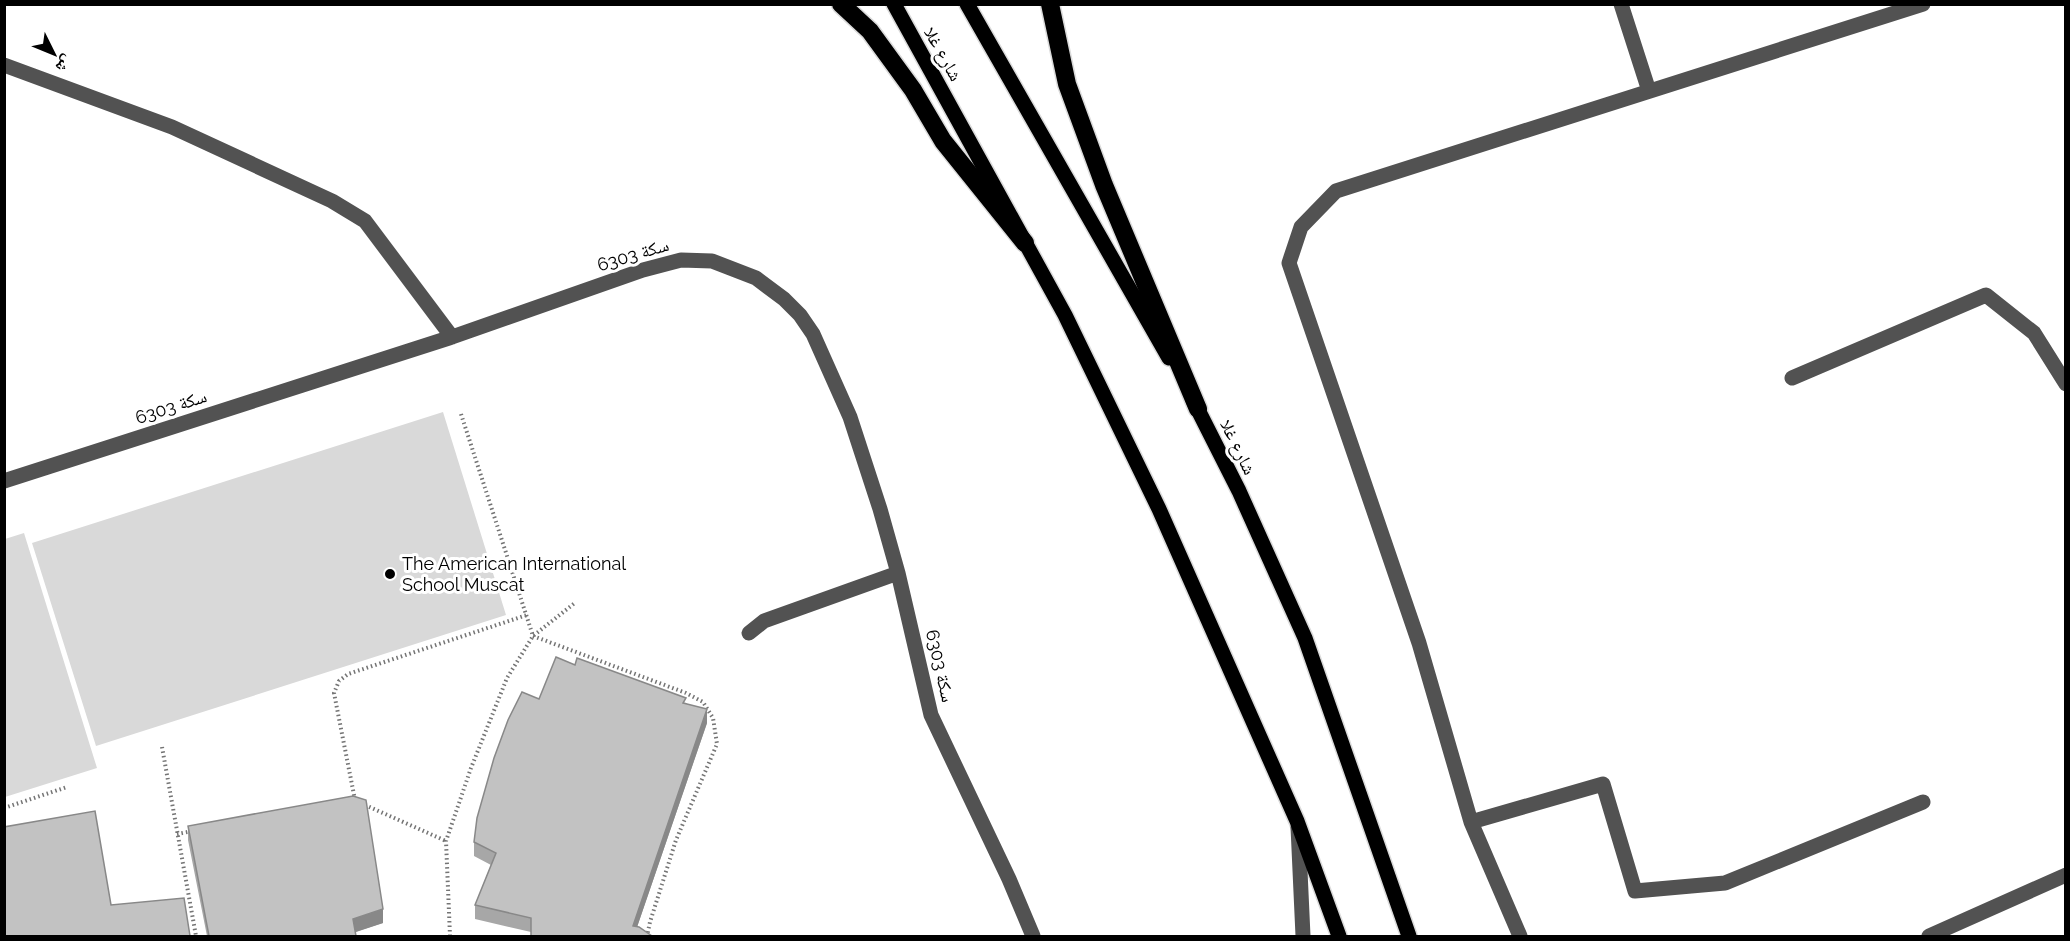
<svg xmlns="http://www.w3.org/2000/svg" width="2070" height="941" font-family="Raleway,'Noto Naskh Arabic',sans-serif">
  <rect width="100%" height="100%" fill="#fff"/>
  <path fill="#d9d9d9" d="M443,412L506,615L96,746L32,543Z
    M24,533L97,768L5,797V539Z"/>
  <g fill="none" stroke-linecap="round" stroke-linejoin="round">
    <g stroke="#dbdbdb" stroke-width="18">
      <path id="major" d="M894,4L1065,315L1159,509L1297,821L1339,936
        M967,4L1169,358
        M1193,400L1239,491L1305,638L1409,936"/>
    </g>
    <g stroke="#dbdbdb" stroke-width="21">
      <path id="highway" d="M841,4L870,31L913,90L943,141L1025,243
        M1050,4L1067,84L1104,185L1198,409"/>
    </g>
    <path stroke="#747474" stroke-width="4" stroke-dasharray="1.5 3" stroke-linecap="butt" d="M461,414L533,636
      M533,636L686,693L703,702L713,718L717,744L676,840L650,922L647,936
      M162,747L196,936
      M355,800L334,693L339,681L348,674L527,615
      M365,805L446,841
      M4,808L67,787
      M177,834L193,831
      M450,936L446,841L471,768L507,678L533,636L576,602"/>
    <path stroke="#525252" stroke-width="15" d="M1621,4L1649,91
      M4,65L172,127L332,201L365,221L452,337
      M1792,378L1986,295L2034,333L2066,384
      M4,481L452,337L643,270L681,260L712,261L756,278L784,299L800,315L813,334L850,417L880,509L898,573L931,715L1009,879L1033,936
      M749,633L764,621L898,573
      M1471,822L1603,784L1635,891L1725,883L1923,802
      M1298,827L1303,936
      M1520,936L1471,822L1419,643L1289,263L1301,227L1336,191L1923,4
      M1929,936L2066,875"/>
    <use href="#major" stroke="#000" stroke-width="15"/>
    <use href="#highway" stroke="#000" stroke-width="18"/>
  </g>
  <path fill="#a7a7a7" d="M575,665L686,703L707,723L637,927L652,936H531V932L475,919V905L491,865L474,856V842L539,699Z
    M188,826L383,923L355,932L356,936H207L188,840Z"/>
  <path fill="#888" d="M707,709V723L634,936L633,926Z
    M383,909V923L353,933V919Z"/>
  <path fill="#c2c2c2" stroke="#888" stroke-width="1.5" d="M556,657L575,665L577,658L686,698L683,703L707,709L633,926L639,927L652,936H531V918L475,905L496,853L474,842L477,818L494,758L508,720L522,692L539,699Z
    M353,796L366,800L383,909L353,919L356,936H209L188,826Z
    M95,811L111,905L184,898L190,936H4V827Z"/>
  <circle fill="#000" stroke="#fff" stroke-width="2" cx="390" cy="574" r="6"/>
  <g text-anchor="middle" stroke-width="6" stroke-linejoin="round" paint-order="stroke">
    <g font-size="18" fill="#000" stroke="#fff">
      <text transform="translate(943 54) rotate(61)" y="6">شارع غلا</text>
      <text transform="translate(633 255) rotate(-17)" y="6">سكة 6303</text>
      <text transform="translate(171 407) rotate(-18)" y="6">سكة 6303</text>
      <text transform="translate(1238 447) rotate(64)" y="6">شارع غلا</text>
      <text transform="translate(940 666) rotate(77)" y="6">سكة 6303</text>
    </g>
    <g font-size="18" fill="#000" stroke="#fff" text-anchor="start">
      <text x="402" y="570">The American International<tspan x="402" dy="21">School Muscat</tspan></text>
    </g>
  </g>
  <rect width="2070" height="941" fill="none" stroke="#000000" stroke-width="12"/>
  <g transform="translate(54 54) rotate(133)" stroke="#ffffff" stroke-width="4.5" paint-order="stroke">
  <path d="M0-4.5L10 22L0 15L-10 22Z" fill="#000000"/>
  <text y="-9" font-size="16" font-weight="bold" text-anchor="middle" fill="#000000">ش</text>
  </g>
</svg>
